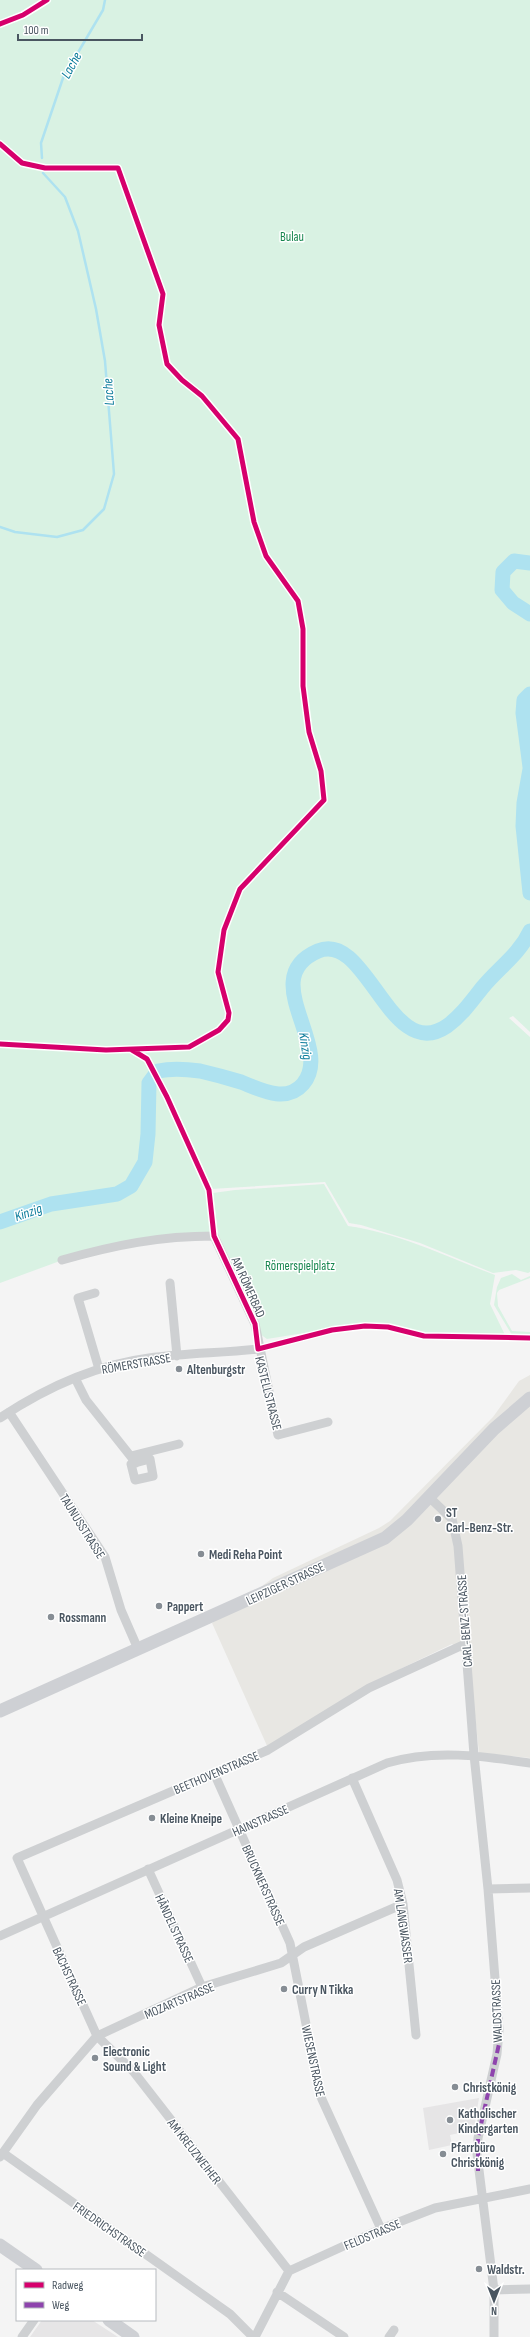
<svg xmlns="http://www.w3.org/2000/svg" width="530" height="2337" font-family="'Sofia Sans Condensed',sans-serif">
  <rect width="100%" height="100%" fill="#f4f4f4"/>
  <path fill="#e8e7e3" d="M530,1375V1758L479,1753L469,1659L452,1644L367,1685L268,1748L212,1623L273,1578L379,1528L390,1521L493,1417L519,1381Z"/>
  <path fill="#e6e5e6" d="M479,2098L473,2134L464,2132L450,2135L452,2145L429,2150L423,2108Z
    M42,2320H92L118,2337H30Z"/>
  <path fill="#d9f2e3" d="M0,0H530V1032L513,1016L509,1018L530,1037V1272L528,1273L516,1270L493,1273L420,1243L361,1225L349,1223L325,1182L211,1189L185,1127L181,1132L208,1190L212,1234L98,1247L0,1283Z
    M324,1184L348,1226C396,1232 450,1258 495,1275L490,1304L505,1335L425,1333L390,1324L366,1323L267,1339L260,1334L258,1319L218,1234L213,1193L235,1190Z
    M512,1274L521,1280L530,1276V1278L499,1290L497,1293L498,1306L512,1331L530,1332V1337L512,1335L494,1305L497,1287L501,1278Z"/>
  <g fill="none" stroke-linecap="round" stroke-linejoin="round">
    <path stroke="#aee2f0" stroke-width="2.5" d="M42,158L41,143L63,78L103,10L105,0
      M0,527L15,532L57,537L83,530L104,509L114,474L105,361L96,309L78,231L65,197L43,173"/>
    <path stroke="#aee2f0" stroke-width="15" d="M530,563L514,561L503,572L502,590L513,603L530,614
      M530,694L524,700L523,713L530,767
      M530,769L524,803L523,826L530,893
      M0,1222L51,1204L117,1194L131,1186L145,1162L148,1134L149,1083L158,1071C172,1068 186,1069 200,1071C213,1074 228,1078 241,1082C259,1089 286,1104 303,1084C335,1047 255,978 318,951C367,930 390,1065 447,1026C461,1016 471,1002 482,988C498,968 519,955 530,931"/>
    <path stroke="#ced0d2" stroke-width="9" d="M62,1260C115,1245 160,1236 214,1236L255,1324L278,1435L328,1422
      M170,1283L177,1356
      M95,1293L78,1298L99,1369
      M75,1378L86,1400L136,1463
      M9,1412L105,1557L121,1610L138,1649
      M0,1418C45,1388 95,1365 149,1358C185,1353 222,1353 258,1349
      M131,1456L179,1444
      M150,1459L153,1476L135,1480L131,1464Z
      M429,1497L452,1519L458,1546L474,1755L488,1889L499,2030L497,2054L478,2138L477,2154L494,2290V2337
      M214,1773L290,1943L320,2095L381,2229
      M352,1778L397,1880L403,1904L416,2035
      M148,1869L202,1987
      M488,1889L530,1888
      M0,1936L387,1763C434,1749 482,1756 530,1763
      M3,2153L230,2314L253,2337
      M0,2157L37,2105L97,2036L202,1987L281,1963L304,1947L403,1904
      M289,2271L133,2071L97,2036L17,1858L268,1750L369,1688L465,1644
      M494,2290L530,2289
      M277,2292L344,2337
      M22,2337L34,2320
      M255,2337L289,2271L381,2229L435,2208L530,2189
      M389,2337L394,2330"/>
    <path stroke="#ced0d4" stroke-width="13" d="M0,1711L385,1538L407,1520L494,1429L530,1398
      M0,2245L36,2270
      M109,2320L133,2337"/>
    <path stroke="#8e44ad" stroke-width="4" stroke-dasharray="8 4" stroke-linecap="butt" d="M478,2171V2138L499,2044"/>
    <g stroke="#fff" stroke-width="8">
      <path id="cycleway" d="M0,24L23,15L47,0
        M0,144L22,163L45,168H118L163,294L159,325L167,364L182,380L202,396L238,439L254,522L266,556L298,601L303,629V686L309,732L321,771L324,800L240,889L224,930L218,972L229,1013L228,1020L219,1030L189,1047L106,1050L0,1044
        M132,1050L147,1059L167,1097L209,1190L214,1236L255,1324L258,1349L332,1330L365,1326L388,1327L424,1336L530,1338"/>
    </g>
    <use href="#cycleway" stroke="#d6006c" stroke-width="5"/>
  </g>
  <g fill="#868d94" stroke="#fff" stroke-width="1.5">
    <circle cx="179" cy="1369" r="4"/>
    <circle cx="438" cy="1519" r="4"/>
    <circle cx="201" cy="1554" r="4"/>
    <circle cx="159" cy="1606" r="4"/>
    <circle cx="51" cy="1617" r="4"/>
    <circle cx="152" cy="1818" r="4"/>
    <circle cx="284" cy="1989" r="4"/>
    <circle cx="95" cy="2058" r="4"/>
    <circle cx="455" cy="2087" r="4"/>
    <circle cx="450" cy="2120" r="4"/>
    <circle cx="443" cy="2154" r="4"/>
    <circle cx="479" cy="2269" r="4"/>
  </g>
  <g text-anchor="middle" stroke-width="3" stroke-linejoin="round" paint-order="stroke">
    <g font-size="13" fill="#17864f" stroke="#fff">
      <text x="292" y="241">Bulau</text>
      <text x="300" y="1270">Römerspielplatz</text>
    </g>
    <g font-size="13" fill="#4a5661" stroke="#fff">
      <text transform="translate(249 1287) rotate(66)" y="5">AM RÖMERBAD</text>
      <text transform="translate(136 1363) rotate(-10)" y="5">RÖMERSTRASSE</text>
      <text transform="translate(269 1393) rotate(76)" y="5">KASTELLSTRASSE</text>
      <text transform="translate(83 1526) rotate(58)" y="5">TAUNUSSTRASSE</text>
      <text transform="translate(285 1583) rotate(-25)" y="5">LEIPZIGER STRASSE</text>
      <text transform="translate(464 1621) rotate(-94)" y="5">CARL-BENZ-STRASSE</text>
      <text transform="translate(216 1772) rotate(-23)" y="5">BEETHOVENSTRASSE</text>
      <text transform="translate(260 1820) rotate(-24)" y="5">HAINSTRASSE</text>
      <text transform="translate(264 1885) rotate(66)" y="5">BRUCKNERSTRASSE</text>
      <text transform="translate(404 1926) rotate(82)" y="5">AM LANGWASSER</text>
      <text transform="translate(175 1928) rotate(65)" y="5">HÄNDELSTRASSE</text>
      <text transform="translate(70 1976) rotate(65)" y="5">BACHSTRASSE</text>
      <text transform="translate(179 2000) rotate(-23)" y="5">MOZARTSTRASSE</text>
      <text transform="translate(496 2011) rotate(-92)" y="5">WALDSTRASSE</text>
      <text transform="translate(314 2061) rotate(78)" y="5">WIESENSTRASSE</text>
      <text transform="translate(195 2151) rotate(52)" y="5">AM KREUZWEIHER</text>
      <text transform="translate(110 2229) rotate(35)" y="5">FRIEDRICHSTRASSE</text>
      <text transform="translate(372 2234) rotate(-23)" y="5">FELDSTRASSE</text>
    </g>
    <g font-size="13" font-weight="bold" fill="#4a5661" stroke="#fff" text-anchor="start">
      <text x="187" y="1374">Altenburgstr</text>
      <text x="446" y="1517">ST<tspan x="446" dy="15">Carl-Benz-Str.</tspan></text>
      <text x="209" y="1559">Medi Reha Point</text>
      <text x="167" y="1611">Pappert</text>
      <text x="59" y="1622">Rossmann</text>
      <text x="160" y="1823">Kleine Kneipe</text>
      <text x="292" y="1994">Curry N Tikka</text>
      <text x="103" y="2056">Electronic<tspan x="103" dy="15">Sound &amp; Light</tspan></text>
      <text x="463" y="2092">Christkönig</text>
      <text x="458" y="2118">Katholischer<tspan x="458" dy="15">Kindergarten</tspan></text>
      <text x="451" y="2152">Pfarrbüro<tspan x="451" dy="15">Christkönig</tspan></text>
      <text x="487" y="2274">Waldstr.</text>
    </g>
    <g font-size="14" font-style="italic" fill="#0c7c9b" stroke="#fff">
      <text transform="translate(71 65) rotate(-61)" y="5">Lache</text>
      <text transform="translate(108 392) rotate(-94)" y="5">Lache</text>
      <text transform="translate(306 1046) rotate(82)" y="5">Kinzig</text>
      <text transform="translate(28 1212) rotate(-19)" y="5">Kinzig</text>
    </g>
  </g>
  <rect x="16" y="2269" width="140" height="52" fill="#ffffff" stroke="#b7bbc0"/>
  <rect x="24" y="2282" width="20" height="6" fill="#d6006c" stroke="#b7bbc0"/>
  <text x="52" y="2289" font-size="12" fill="#4a5661">Radweg</text>
  <rect x="24" y="2302" width="20" height="6" fill="#8e44ad" stroke="#b7bbc0"/>
  <text x="52" y="2309" font-size="12" fill="#4a5661">Weg</text>
  <g transform="translate(494 2301) rotate(180)" stroke="#ffffff" stroke-width="3" paint-order="stroke">
  <path d="M0-3L7 15L0 10L-7 15Z" fill="#4a5661"/>
  <text y="-6" font-size="11" font-weight="bold" text-anchor="middle" fill="#4a5661">N</text>
  </g>
  <path d="M18 34v6h124v-6" fill="none" stroke="#4a5661" stroke-width="2"/>
  <text x="24" y="34" font-size="12" fill="#4a5661" stroke="#ffffff" stroke-width="3" paint-order="stroke">100 m</text>
</svg>
